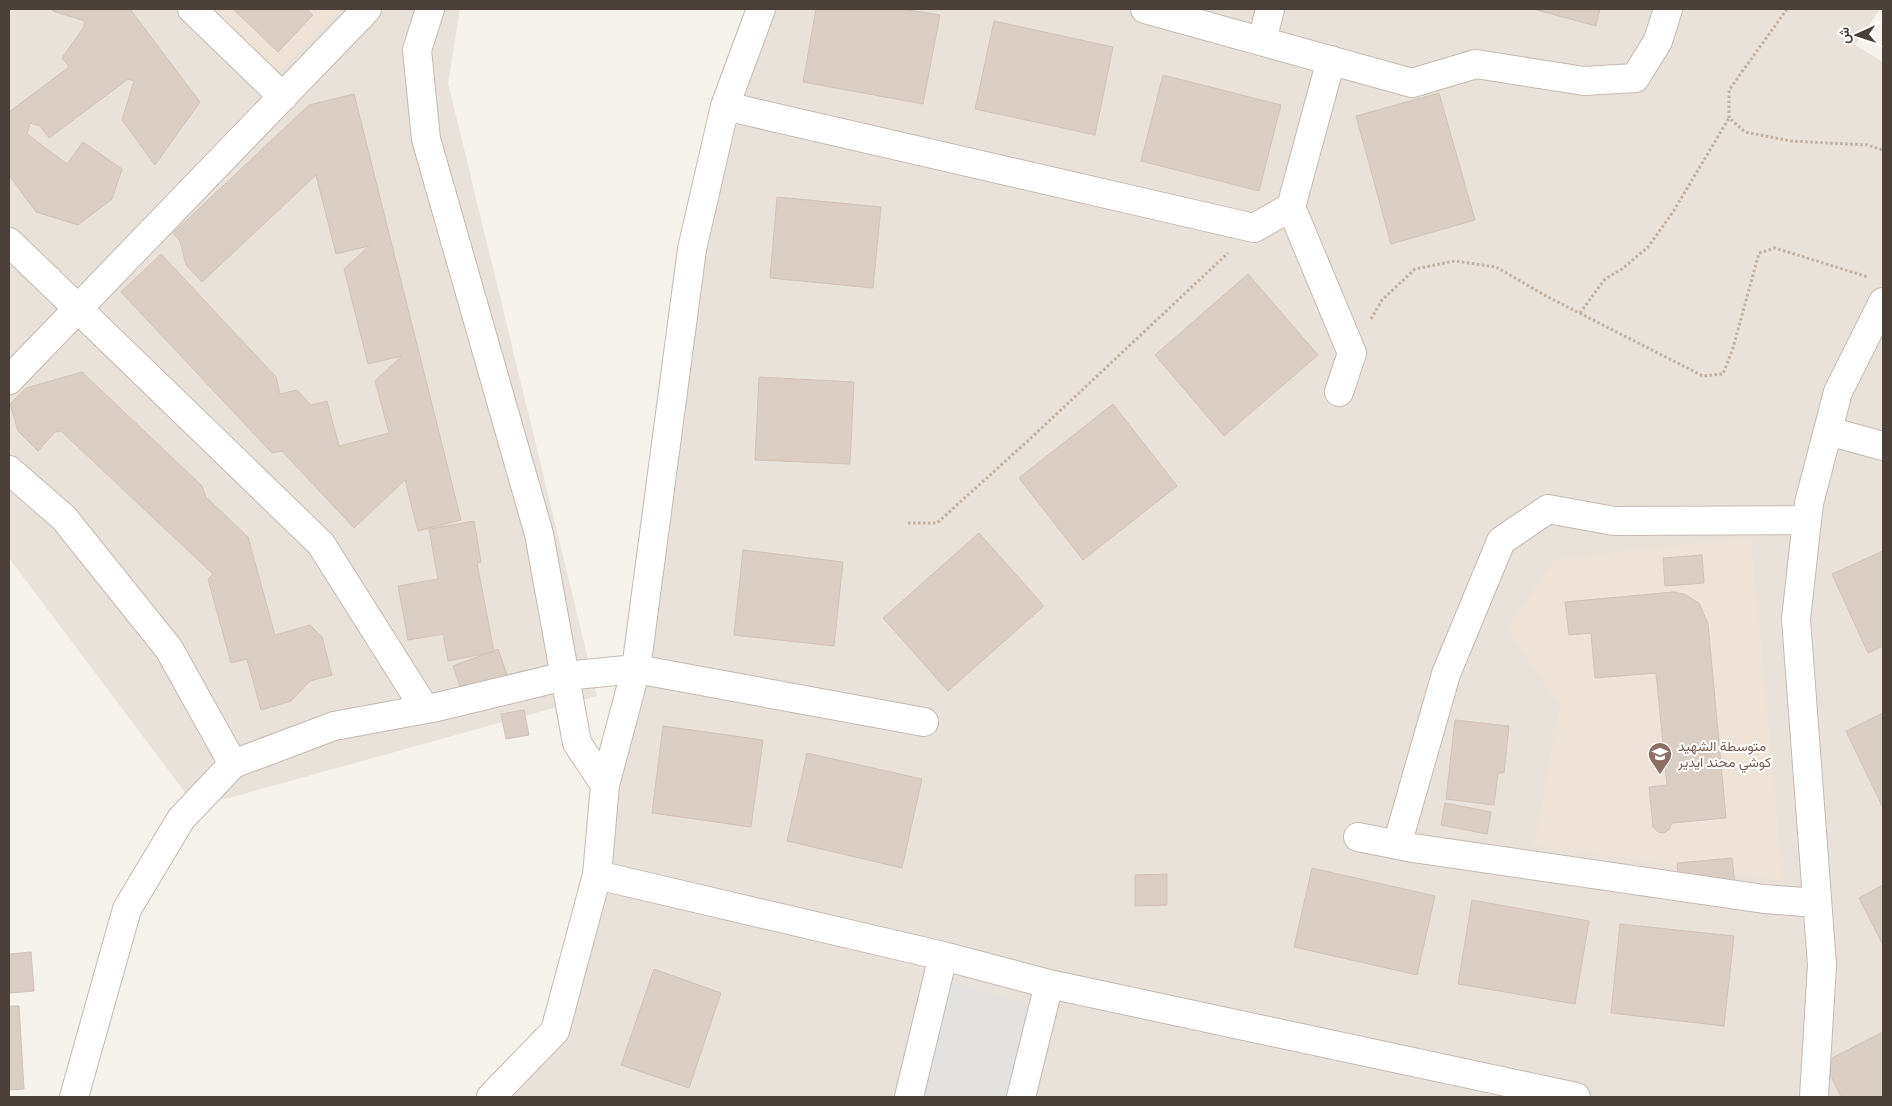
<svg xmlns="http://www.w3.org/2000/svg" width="1892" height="1106" font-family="Signika,Vazirmatn,sans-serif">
  <rect width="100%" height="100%" fill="#f5f1eb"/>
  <path fill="#e9e2da" d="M9,9H460L448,83L597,696L196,807L9,558Z
    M761,9H1880L1855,45L1883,62V1097H491L555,1031L597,875L725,106Z"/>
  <path fill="#eee3d6" d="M202,9H341L271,79Z
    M1751,537L1783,881L1534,845L1560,705L1507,629L1555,559Z"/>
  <path fill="#e4e2e0" d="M926,974L1043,1009L1018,1097H894Z"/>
  <path fill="#dacdc4" stroke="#d2c1b4" d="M51,9H130L200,102L155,165L122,120L134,81L128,79L49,138L40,126L30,123L27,134L67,164L83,142L122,169L112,199L78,225L36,212L9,175V112L69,67L62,58L83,28L85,21L53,11Z
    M233,9H306L313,15L278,52Z
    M816,9H903L940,15L923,104L803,82Z
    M1533,9H1600L1596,26Z
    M994,21L1113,47L1095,135L975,109Z
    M1163,75L1281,105L1259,191L1141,161Z
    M1439,93L1475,220L1391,244L1356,116Z
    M354,94L461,520L418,531L405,480L354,528L282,451L272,453L121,292L161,254L276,377L280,394L297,390L311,405L327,401L339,446L389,433L375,381L402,356L368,364L344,269L369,246L336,254L316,175L202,282L186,265L180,241L173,233L309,105Z
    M777,197L881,207L873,288L770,278Z
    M1248,274L1318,355L1224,436L1155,355Z
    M82,372L202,486L206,497L248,537L275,635L310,625L322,637L332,675L310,681L291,701L261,710L247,659L231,663L208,579L213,574L61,431L55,432L38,451L18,431L10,404L26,388Z
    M759,377L854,382L850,464L755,460Z
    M1113,404L1177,486L1083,560L1019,478Z
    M474,521L481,562L477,563L494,652L448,661L443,634L408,640L398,586L438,579L429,529Z
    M979,533L1044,606L948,691L883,618Z
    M743,550L843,562L834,646L734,635Z
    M1883,551V646L1868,653L1832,574Z
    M1702,555L1704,583L1665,586L1663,558Z
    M1673,592L1684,594L1699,603L1708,624L1726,818L1672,823L1669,830L1664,833L1658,832L1653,827L1649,787L1667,785L1656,673L1595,678L1591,633L1569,635L1565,602Z
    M498,649L507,675L462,692L453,666Z
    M524,710L529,735L506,739L501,714Z
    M1883,713V808L1846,731Z
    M1455,720L1509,726L1504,773H1498L1494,805L1446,799Z
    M663,726L763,740L751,827L652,813Z
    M807,753L922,779L902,868L787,841Z
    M1445,803L1491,812L1487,834L1441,825Z
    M1732,858L1735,885L1679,890L1677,863Z
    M1312,868L1435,896L1417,975L1294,947Z
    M1167,874V905L1135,906V875Z
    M1883,885V945L1859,898Z
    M1472,900L1589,921L1575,1004L1458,984Z
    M1620,924L1734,936L1724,1026L1611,1013Z
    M31,952L34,991L9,993V954Z
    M654,969L721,993L689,1088L621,1065Z
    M9,1006H19L24,1089L9,1090Z
    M1883,1032V1097H1841L1824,1062Z"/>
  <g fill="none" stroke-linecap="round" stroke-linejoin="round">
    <g stroke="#c4bab1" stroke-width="30">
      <path id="minor" d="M192,9L283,97
        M430,9L417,50L426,139L539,534L577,743L605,785
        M1145,9L1412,83L1476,64L1584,81L1635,78L1658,41L1668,9
        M1262,41L1270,9
        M725,106L1254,228L1291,207L1331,60
        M1291,207L1352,353L1339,392
        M9,242L321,544L425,709
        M9,380L367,9
        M1828,431L1883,446
        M9,470L64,518L169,649L233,764
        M1358,837L1413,848L1764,899L1817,903
        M1397,845L1446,674L1501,541L1548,509L1614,521L1806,520
        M597,875L943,956L1049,984L1576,1097
        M74,1097L127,909L181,819L233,764L334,726L437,707L565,676L636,669L924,722
        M491,1097L555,1031L597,875L605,785L636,669L692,249L725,106L761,9
        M909,1097L943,956
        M1021,1097L1049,984
        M1814,1097L1822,965L1796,619L1809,503L1838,392L1883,302"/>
    </g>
    <path stroke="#c3b09f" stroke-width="3" stroke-dasharray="2.5 2.5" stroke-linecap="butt" d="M1787,9L1729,90V118L1745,132L1791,141L1867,145L1883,150
      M1580,313L1605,279L1622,269L1648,247L1673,212L1729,118
      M1371,319L1382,300L1415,269L1455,261L1496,267L1546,296L1703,376L1723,374L1733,348L1759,253L1775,248L1868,277
      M908,523H937L1031,438L1228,253"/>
    <use href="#minor" stroke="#fff" stroke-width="28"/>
  </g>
  <defs>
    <g id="school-pin" transform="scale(1.25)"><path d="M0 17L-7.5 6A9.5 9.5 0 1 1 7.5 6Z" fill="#8d6e63" stroke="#fff"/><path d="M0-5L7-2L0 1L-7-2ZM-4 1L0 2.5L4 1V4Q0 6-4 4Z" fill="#fff"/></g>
  </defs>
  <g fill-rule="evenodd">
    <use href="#school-pin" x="1660" y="754"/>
  </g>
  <g text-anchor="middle" stroke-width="4" stroke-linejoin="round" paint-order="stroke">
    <g font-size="14" fill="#785e54" stroke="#fff" text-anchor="start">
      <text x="1678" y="751">متوسطة الشهيد<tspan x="1678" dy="16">كوشي محند ايدير</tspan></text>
    </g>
  </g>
  <rect width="1892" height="1106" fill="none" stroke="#4a4039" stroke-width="20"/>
  <g transform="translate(1857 35) rotate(267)" stroke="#ffffff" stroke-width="4" paint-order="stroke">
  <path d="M0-4L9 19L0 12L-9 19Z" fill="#4a4039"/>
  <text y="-8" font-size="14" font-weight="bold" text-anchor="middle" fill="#4a4039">ش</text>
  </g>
</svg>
